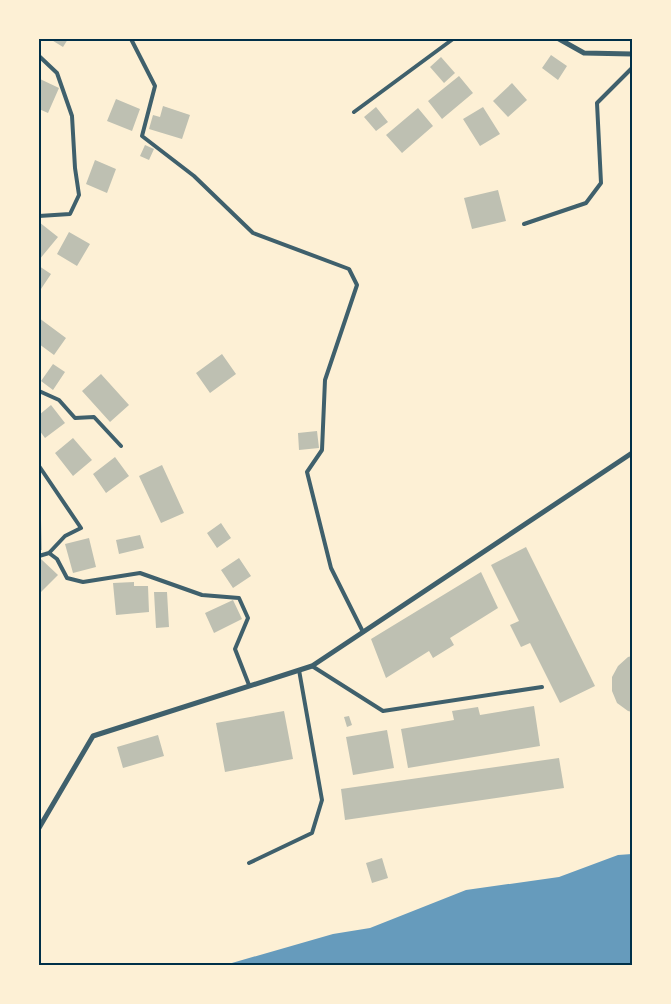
<svg xmlns="http://www.w3.org/2000/svg" width="671" height="1004" font-family="Manrope,sans-serif">
  <rect width="100%" height="100%" fill="#fdf0d5"/>
  <path fill="#669bbc" d="M632,854V965H225L333,934L370,928L466,890L559,877L618,855Z"/>
  <path fill="#bec0b2" d="M50,39H68L63,47Z
    M551,55L567,66L558,80L542,68Z
    M441,57L455,73L444,83L430,67Z
    M459,76L473,93L442,119L428,101Z
    M40,79L59,88L48,113L39,109V82Z
    M512,83L527,100L508,117L493,101Z
    M116,99L140,109L132,131L107,121Z
    M163,106L190,115L182,139L149,129L153,115L160,117Z
    M376,107L388,122L376,131L364,117Z
    M483,107L500,134L480,146L463,119Z
    M418,108L433,126L402,153L386,135Z
    M145,145L154,149L149,160L140,156Z
    M95,160L116,169L107,193L86,184Z
    M498,190L506,221L472,229L464,198Z
    M39,222L58,237L39,260Z
    M69,232L90,244L77,266L57,254Z
    M39,266L51,274L39,292Z
    M39,318L66,338L54,355L39,344Z
    M222,354L236,374L210,393L196,373Z
    M53,364L65,372L53,390L41,381Z
    M101,374L129,405L110,422L82,391Z
    M51,405L65,423L45,438L39,430V415Z
    M317,431L319,448L299,450L298,433Z
    M73,438L92,460L73,476L55,453Z
    M115,457L129,476L106,493L93,474Z
    M162,465L184,513L161,523L139,476Z
    M39,520H41L42,550H39Z
    M221,523L231,538L217,548L207,533Z
    M140,535L144,548L119,554L116,540Z
    M89,538L96,567L73,573L65,544Z
    M526,547L595,686L560,703L530,643L521,647L510,625L519,621L491,565Z
    M239,558L251,576L233,588L221,570Z
    M41,559L58,575L39,594V562Z
    M481,572L498,608L450,638L454,645L433,658L429,651L386,678L371,639Z
    M134,582V586H148L149,612L116,615L113,583Z
    M154,592H167L169,627L156,628Z
    M233,600L242,619L214,633L205,613Z
    M632,656V712L628,711L617,703L612,691V677L618,666L628,657Z
    M534,706L540,746L408,768L401,729L454,720L452,711L478,707L480,715Z
    M284,711L293,759L225,772L216,723Z
    M349,716L352,725L347,727L344,717Z
    M387,730L394,768L353,775L346,737Z
    M158,735L164,756L123,768L117,747Z
    M559,758L564,788L345,820L341,789Z
    M382,858L388,878L372,883L366,863Z"/>
  <g fill="none" stroke-linecap="round" stroke-linejoin="round">
    <path stroke="#3f606c" stroke-width="4" d="M131,39L155,86L142,136L194,176L253,233L349,269L357,285L325,380L322,450L307,472L331,568L363,632
      M39,56L57,73L72,116L75,168L79,195L70,214L39,216
      M354,112L453,39
      M524,224L586,203L601,183L597,103L632,68
      M39,391L59,400L75,418L94,417L121,446
      M39,466L81,528L65,536L49,553
      M39,556L49,553L57,559L67,578L83,582L140,573L202,595L239,598L248,618L235,649L249,685
      M312,666L383,711L542,687
      M249,863L312,833L322,800L299,670"/>
    <path stroke="#3f606c" stroke-width="5" d="M559,39L584,53L632,54
      M39,828L93,736L312,666L632,453"/>
  </g>
  <rect width="671" height="1004" fill="none" stroke="#fdf0d5" stroke-width="80"/>
  <rect x="40" y="40" width="591" height="924" fill="none" stroke="#003049" stroke-width="2"/>
</svg>
